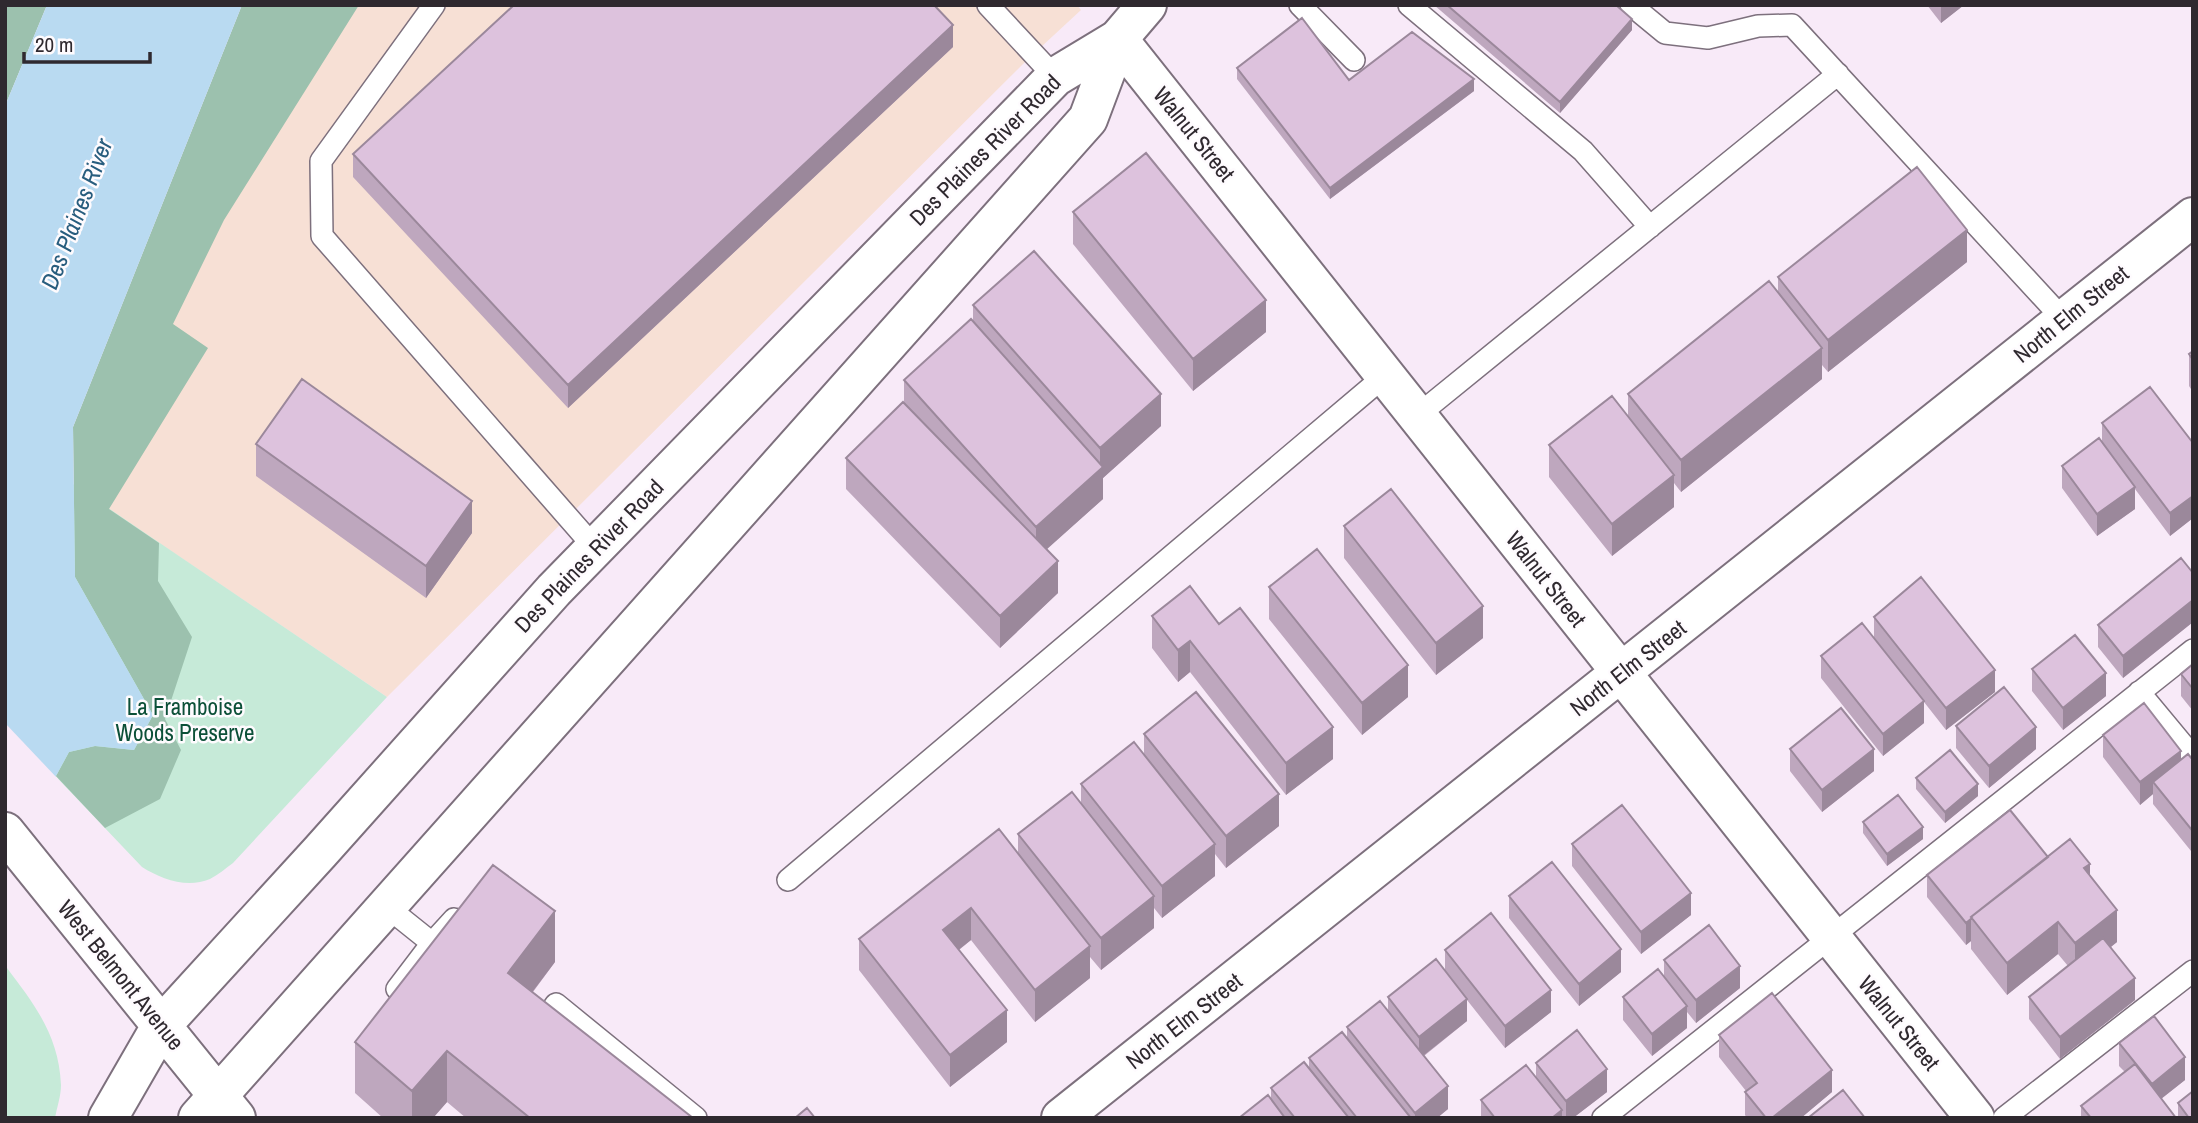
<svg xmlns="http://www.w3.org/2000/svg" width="2198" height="1123" font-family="'Archivo Narrow',sans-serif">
  <rect width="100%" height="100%" fill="#f8eaf8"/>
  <path fill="#f7e0d5" d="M242,5H1077L1081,10L1027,60L387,697L109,509Z"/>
  <path fill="#c6ead8" d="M5,438L387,697L233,863C226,868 218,875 210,879C187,889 161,879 142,867L5,723Z
    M7,968C35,1005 59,1036 61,1085C61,1096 57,1107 55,1118H5Z"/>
  <path fill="#9cc1ae" d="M5,5H47L5,106Z
    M242,5H359L224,220L173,324L208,348L109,509L159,543L158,581L192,637L165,719L181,750L160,799L105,828L56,776L69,752L95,746L134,750L153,715L75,577L73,427Z"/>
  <path fill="#b9daf1" d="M47,5H242L73,427L75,577L153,715L134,750L95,746L69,752L56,776L5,905V106Z"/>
  <path fill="#f8eaf8" d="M5,723L58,779L9,907L5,909Z"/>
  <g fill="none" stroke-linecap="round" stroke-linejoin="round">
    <g stroke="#7d707d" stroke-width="24">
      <path id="service" d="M434,5L321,161L322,236L595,548
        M988,5L1055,77
        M1300,5L1354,60
        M1409,5L1583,151L1650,227
        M1631,5L1665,33L1708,38L1758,26L1792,25L2064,320
        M1418,415L1838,74
        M2139,692L2193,757
        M788,880L1387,374
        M387,907L432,943
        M397,989L432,943L454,919
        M537,1031L556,1004L696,1118
        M1603,1118L2193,650
        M2004,1118L2193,971"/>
    </g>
    <g stroke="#7d707d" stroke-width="42">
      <path id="minor" d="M1118,39C1404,398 1688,759 1975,1118
        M1061,1118L2193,217"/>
    </g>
    <g stroke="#7d707d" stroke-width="42">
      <path id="secondary" d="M5,832L236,1118
        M108,1118L161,1026L320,852L554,590L1055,77L1118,39L1147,5
        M198,1118L1088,119L1118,39"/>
    </g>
    <use href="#service" stroke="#fff" stroke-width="21"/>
    <use href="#minor" stroke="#fff" stroke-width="38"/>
    <use href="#secondary" stroke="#fff" stroke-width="38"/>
  </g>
  <path fill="#bea7be" d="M1434,5H1616L1632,30L1560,113Z
    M1927,5H1964L1941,23Z
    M953,47L568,408L353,177V154Z
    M1237,68L1349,80L1474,91L1330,199L1237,79Z
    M1073,212L1266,332L1193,391L1073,244Z
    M1967,262L1828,372L1822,365V379L1681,492L1674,483V507L1612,556L1549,477V445L1628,416V394L1778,292V277Z
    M973,305L1161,426L1103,478V499L1046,549L1058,593L1000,648L846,489V458L904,403V380L973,321Z
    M2193,351V392L2189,386V354Z
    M2102,423L2193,443V518L2170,536L2135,489V509L2097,536L2062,488V466L2102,442Z
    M256,444L472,533L426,598L256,476Z
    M1344,526L1483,638L1436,675L1344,558Z
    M2193,573V622L2123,678L2098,647V625Z
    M1269,587L1408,697L1362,735L1269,619Z
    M1152,616L1219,624L1333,759L1286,795L1190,672L1178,682L1152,648Z
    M1874,617L1995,692L1946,730L1924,702V723L1883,756L1821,678V656L1874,637Z
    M2193,664V711L2181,696V674Z
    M2032,669L2106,696L2063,730L2032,691Z
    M1956,726L2036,749L1989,788L1956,748Z
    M1144,734L1279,826L1226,868L1215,854V876L1162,918L1154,908V928L1101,970L1090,957V978L1035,1022L971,940L959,950L1007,1042L950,1087L859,970V939L1018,854V834L1081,804V784L1144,755Z
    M2103,735L2181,760H2193L2191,851L2153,804V794L2140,805L2103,757Z
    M1790,749L1874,771L1822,812L1790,771Z
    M1916,778L1978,796L1945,823L1916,789Z
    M1863,822L1923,839L1887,866L1863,833Z
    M1572,844L1691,915L1641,954L1572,866Z
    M2048,857L2090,875L2117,942L2111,947L2135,1000L2060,1059L2029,1019V997L2068,966L2058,954L2007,995L1971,949V941L1966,945L1927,897V875Z
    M1509,896L1621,972L1579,1006L1509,918Z
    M1445,950L1551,1012L1505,1048L1467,1000V1021L1424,1056L1448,1109L1437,1118H1239L1271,1100V1088L1309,1068V1058L1347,1038V1027L1388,1010V997L1445,971Z
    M1664,960L1740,988L1696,1023L1687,1012V1028L1652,1056L1623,1020V997L1664,977Z
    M555,962L533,992L693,1118H466L447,1102L433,1118H383L355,1093V1042Z
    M2193,986V1013L2191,1010V988Z
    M1719,1035L1832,1092L1801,1118H1747L1745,1115V1092L1746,1091L1719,1057Z
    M2119,1043L2185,1080L2161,1099L2176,1118H2081V1106L2125,1072L2119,1066Z
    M1536,1063L1607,1092L1573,1118H1481V1100L1536,1077Z
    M2178,1103L2193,1118H2178Z"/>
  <path fill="#9b889b" d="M1941,5H1964L1941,23Z
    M1632,19V30L1560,113V102Z
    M953,25V47L568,408V385Z
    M1474,79V91L1330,199V188Z
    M1967,230V262L1828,372V340Z
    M1266,300V332L1193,391V359Z
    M1822,348V379L1681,492V460Z
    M1161,394V426L1103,478V499L1036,559V527L1100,469V448Z
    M1674,475V507L1612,556V524Z
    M2135,487V509L2097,536V514Z
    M2193,496V518L2170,536V513Z
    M472,501V533L426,598V566Z
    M1058,561V593L1000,648V616Z
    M2193,600V622L2123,678V656Z
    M1483,606V638L1436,675V643Z
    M1190,641V672L1178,682V650Z
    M1408,665V697L1362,735V703Z
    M1995,670V692L1946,730V708Z
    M2106,673V696L2063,730V708Z
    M1924,701V723L1883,756V734Z
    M1333,727V759L1286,795V763Z
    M2036,727V749L1989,788V766Z
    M1874,749V771L1822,812V790Z
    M2181,751V773L2153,782V794L2140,805V782Z
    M1978,784V796L1945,823V812Z
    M1279,794V826L1226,868V836Z
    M1923,827V839L1887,866V854Z
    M2193,827V850L2191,851V829Z
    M1215,844V876L1162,918V886Z
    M2090,864V895L2084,868Z
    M1691,893V915L1641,954V932Z
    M1154,896V928L1101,970V938Z
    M971,908V940L943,962V930Z
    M2117,910V942L2075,975V943Z
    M555,911V962L508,1024V973Z
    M1971,919V941L1966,945V923Z
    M2058,922V954L2007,995V963Z
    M1090,946V978L1035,1022V990Z
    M1621,949V972L1579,1006V984Z
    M1740,966V988L1696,1023V1000Z
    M2135,978V1000L2060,1059V1037Z
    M1551,990V1012L1505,1048V1026Z
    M1467,999V1021L1419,1059V1037Z
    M1687,1006V1028L1652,1056V1034Z
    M1007,1010V1042L950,1087V1055Z
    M447,1051V1102L433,1118H412V1091Z
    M2185,1057V1080L2152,1106V1084Z
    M1607,1069V1092L1573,1118H1566V1101Z
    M1832,1070V1092L1801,1118H1772Z
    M1448,1086V1109L1437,1118H1415V1113Z
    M1562,1110V1118H1552Z"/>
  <path fill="#ddc2dd" stroke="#9b889b" stroke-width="2" d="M514,5H934L953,25L568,385L353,154Z
    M1447,5H1616L1632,19L1560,102Z
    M1302,18L1349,80L1412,32L1474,79L1330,188L1237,68Z
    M1146,153L1266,300L1193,359L1073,212Z
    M1917,167L1967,230L1828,340L1778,277Z
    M1034,251L1161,394L1100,448L973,305Z
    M1769,281L1822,348L1681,460L1628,394Z
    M971,319L1103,467L1036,527L904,380Z
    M2193,351V360L2189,354Z
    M302,379L472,501L426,566L256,444Z
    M2150,387L2193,443V496L2170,513L2102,423Z
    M1612,396L1674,475L1612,524L1549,445Z
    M903,402L1058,561L1000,616L846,458Z
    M2099,438L2135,487L2097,514L2062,466Z
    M1391,489L1483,606L1436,643L1344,526Z
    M1317,549L1408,665L1362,703L1269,587Z
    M2181,558L2193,573V600L2123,656L2098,625Z
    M1921,577L1995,670L1946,708L1874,617Z
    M1190,586L1219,624L1240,608L1333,727L1286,763L1190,641L1178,650L1152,616Z
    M1862,623L1924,701L1883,734L1821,656Z
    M2075,635L2106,673L2063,708L2032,669Z
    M2193,664V689L2181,674Z
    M2004,687L2036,727L1989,766L1956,726Z
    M1196,692L1279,794L1226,836L1144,734Z
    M2144,703L2181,751L2140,782L2103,735Z
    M1841,708L1874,749L1822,790L1790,749Z
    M1134,742L1215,844L1162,886L1081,784Z
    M1950,750L1978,784L1945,812L1916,778Z
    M2188,754L2193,760V827L2191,829L2153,782Z
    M1072,792L1154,896L1101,938L1018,834Z
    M1898,795L1923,827L1887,854L1863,822Z
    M1622,805L1691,893L1641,932L1572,844Z
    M2010,810L2048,857L1971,917L1972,918L1966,923L1927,875Z
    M999,829L1090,946L1035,990L971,908L943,930L1007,1010L950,1055L859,939Z
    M2070,839L2090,864L2084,868L2117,910L2075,943L2058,922L2007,963L1971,917Z
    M1552,862L1621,949L1579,984L1509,896Z
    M493,865L555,911L508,973L693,1118H530L447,1051L412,1091L355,1042Z
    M1491,913L1551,990L1505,1026L1445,950Z
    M1709,925L1740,966L1696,1000L1664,960Z
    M2103,938L2135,978L2060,1037L2029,997Z
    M1436,959L1467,999L1419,1037L1388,997Z
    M1658,969L1687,1006L1652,1034L1623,997Z
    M1772,993L1832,1070L1772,1118H1766L1745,1092L1757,1083L1719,1035Z
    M1380,1001L1448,1086L1415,1113L1347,1027Z
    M2154,1016L2185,1057L2152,1084L2119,1043Z
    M1577,1030L1607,1069L1566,1101L1536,1063Z
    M1342,1032L1411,1118H1357L1309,1058Z
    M1304,1062L1349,1118H1295L1271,1088Z
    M2135,1064L2176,1118H2091L2081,1106Z
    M1526,1065L1562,1110L1552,1118H1495L1481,1100Z
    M1843,1090L1865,1118H1808Z
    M2193,1091V1118H2189L2178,1103Z
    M1268,1095L1285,1118H1239Z
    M807,1108L815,1118H795Z"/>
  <g text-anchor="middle" stroke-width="5" stroke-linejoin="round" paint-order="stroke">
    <g font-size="23" fill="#2f292f" stroke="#fefbfe">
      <text transform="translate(1194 134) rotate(51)" y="8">Walnut Street</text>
      <text transform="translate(985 150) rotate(-45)" y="8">Des Plaines River Road</text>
      <text transform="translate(2071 314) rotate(-39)" y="8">North Elm Street</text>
      <text transform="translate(589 556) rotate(-46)" y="8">Des Plaines River Road</text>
      <text transform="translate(1546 579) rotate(52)" y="8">Walnut Street</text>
      <text transform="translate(1628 668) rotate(-38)" y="8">North Elm Street</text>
      <text transform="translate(121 975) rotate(51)" y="8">West Belmont Avenue</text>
      <text transform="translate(1184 1021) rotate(-38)" y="8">North Elm Street</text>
      <text transform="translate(1899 1023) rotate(51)" y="8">Walnut Street</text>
    </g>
    <g font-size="23" fill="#0c5038" stroke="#fefbfe">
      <text x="185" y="715">La Framboise<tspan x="185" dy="26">Woods Preserve</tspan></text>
    </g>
    <g font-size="24" font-style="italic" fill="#285d7e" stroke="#fefbfe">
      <text transform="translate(77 214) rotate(-69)" y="8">Des Plaines River</text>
    </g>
  </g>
  <rect width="2198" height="1123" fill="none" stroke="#2f292f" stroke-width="14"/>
  <path d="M24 52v10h126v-10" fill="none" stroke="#2f292f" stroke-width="3.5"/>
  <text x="35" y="52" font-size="21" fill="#2f292f" stroke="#fefbfe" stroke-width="5" paint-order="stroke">20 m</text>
</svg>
